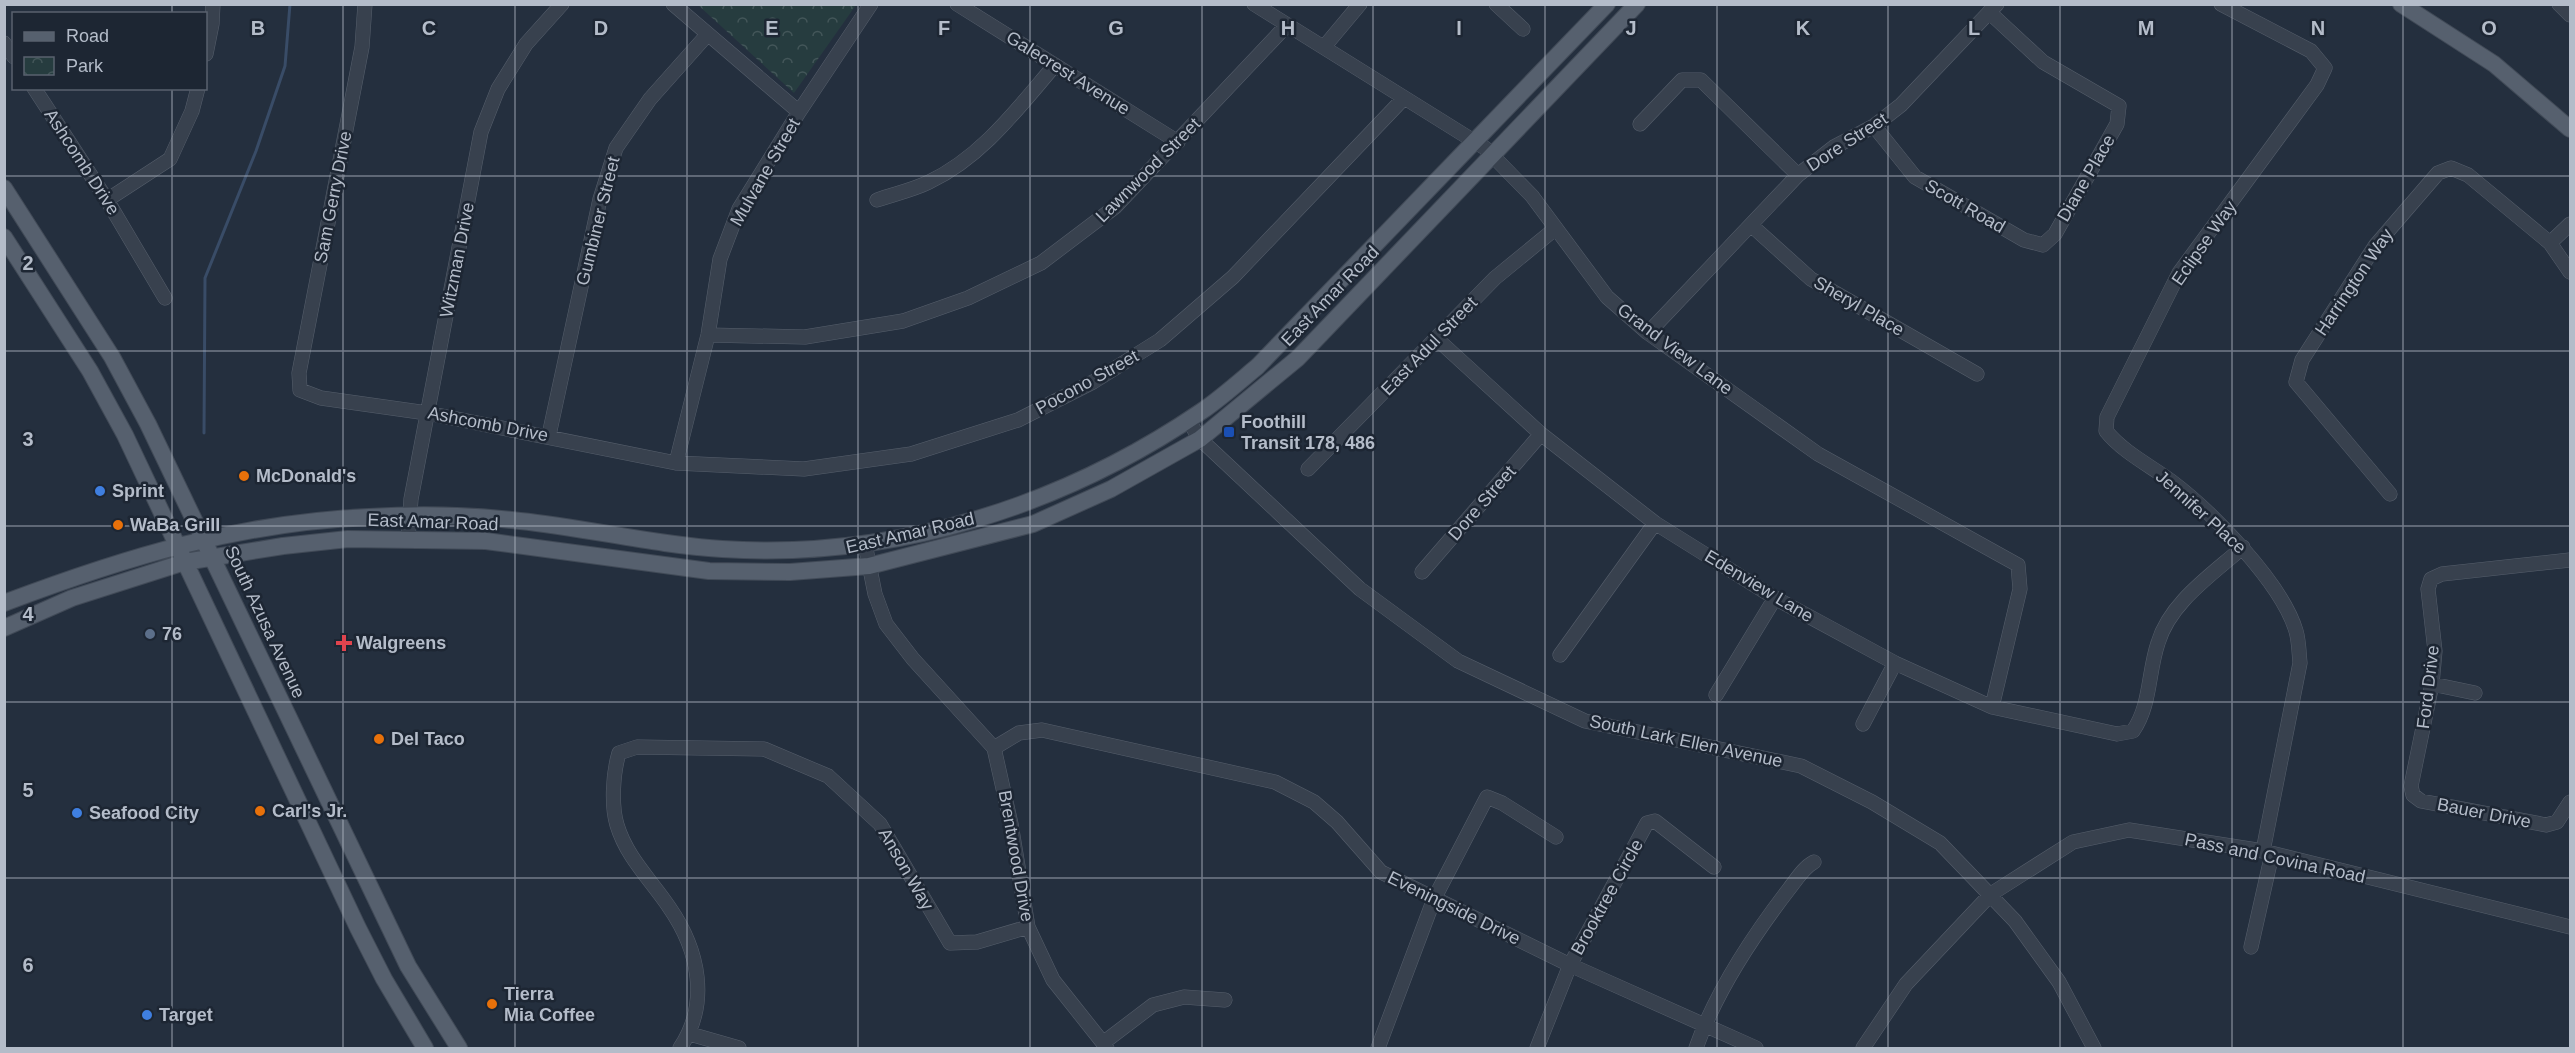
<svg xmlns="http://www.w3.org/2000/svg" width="2575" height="1053" font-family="Helvetica,sans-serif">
  <defs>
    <pattern id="park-crowns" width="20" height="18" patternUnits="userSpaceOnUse" patternTransform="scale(1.5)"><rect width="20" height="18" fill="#263c3f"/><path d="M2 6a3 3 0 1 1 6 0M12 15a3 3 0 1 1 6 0" fill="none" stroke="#435659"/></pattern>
  </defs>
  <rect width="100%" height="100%" fill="#242f3e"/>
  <path fill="url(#park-crowns)" d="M698,5H856L794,93Z"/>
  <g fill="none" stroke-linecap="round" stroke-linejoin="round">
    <path stroke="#394c67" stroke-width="3" d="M204,433L205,278L256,151L285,66L290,4"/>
    <g stroke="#565f6c" stroke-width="15">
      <path id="minor" d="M365,4L362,47L299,373L300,390L321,398L427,413L676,463L804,469L911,454L1018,420L1093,382L1160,340L1233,277L1404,98
        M673,4L799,112
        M957,4L1178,142
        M1254,4L1485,148L1532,196L1607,297L1648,333L1818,454L2018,565L2020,589L1992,707
        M1496,4L1523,29
        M2221,4L2311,51L2325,68L2317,85L2179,273L2107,417L2106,431C2123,452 2149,465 2171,481C2211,511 2282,583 2296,631C2299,641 2299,653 2300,663L2263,851
        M2559,4L2570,15
        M4,43L14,57
        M1324,47L1360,4
        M206,54L212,24L213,4
        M34,88L107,200L165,298
        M1640,124L1682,80H1701L1798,175
        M1874,126L1915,177L2024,240L2043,245L2055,234L2117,124L2119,106L2043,62L1989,12
        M107,200L170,159L192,111L198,88
        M877,200C894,194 913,190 929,182C982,157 1018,108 1055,65
        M1751,225L1811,279L1977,374
        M2550,243L2570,224
        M1648,333L1798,175L1834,147L1874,126L1901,105L1997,4
        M708,335L805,337L903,321L968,298L1041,263L1115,207L1287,25
        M1437,339L1541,434L1655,523L1775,598L1895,663L1992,707L2117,734L2133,731C2151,705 2148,672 2158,643C2170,602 2213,574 2243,547
        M1188,420L1200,439L1360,589L1458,661L1585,721L1801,766L1872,802L1940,843L2015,921L2059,982L2094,1048
        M549,435L600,199L616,148L650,99L707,35
        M676,463L708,335L720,259L739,209L799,112L871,4
        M1308,469L1495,278L1556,228
        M2390,494L2296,382L2302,360L2375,246L2438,173L2451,168L2468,175L2550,243L2570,272
        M408,539L411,499L481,132L498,89L526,44L562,4
        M865,544L875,594L886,624L913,659L994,748L1011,824L1028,927L1053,980L1107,1048
        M2570,560L2442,574L2431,579L2428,589L2435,651L2432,684L2411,786L2413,795L2421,801L2546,825L2557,822L2570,802
        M1422,572L1541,434
        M1560,655L1655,523
        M2432,684L2475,693
        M1716,695L1775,598
        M1863,724L1895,663
        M994,748L1019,733L1042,730L1275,782L1314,802L1337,822L1381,872L1570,965L1756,1048
        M2251,947L2272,854
        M690,1034L739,1048
        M1103,1043L1153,1005L1184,997L1225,1000
        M680,1048C710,1003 699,950 669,907C651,880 627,858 617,825C611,805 613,773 619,753L637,747L764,749L828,776L880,824L950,943L977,942L1028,927
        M1378,1048L1434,899L1487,797L1502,803L1556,837
        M1537,1048L1570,965L1647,823L1655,821L1714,867
        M1696,1048C1716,991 1752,937 1789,889C1796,880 1804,867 1814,862
        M1863,1048L1906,984L1991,894L2073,842L2129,830L2263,851L2570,927"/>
    </g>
    <g stroke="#414a57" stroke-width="18">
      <path id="major" d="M2401,4L2494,64L2570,129
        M4,188L112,357L148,424L408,966L459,1048
        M4,237L90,371L125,435L358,928L384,979L425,1048
        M4,603C126,557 237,523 369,517C418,514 471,515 520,521C588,528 654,545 722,549C893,560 1061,507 1202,411C1221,398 1240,381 1258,366L1607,4
        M4,628L72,598L185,562L283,546L348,539L486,541L709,571L790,572L869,566L1033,524L1111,489L1200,439L1298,358L1637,4"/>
    </g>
    <use href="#minor" stroke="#38414e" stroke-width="14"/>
    <use href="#major" stroke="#56606e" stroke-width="16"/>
  </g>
  <path fill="none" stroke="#b4bcc9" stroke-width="1.5" stroke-opacity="0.55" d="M172,4V14M343,4V1048M515,4V1048M687,4V1048M858,4V1048M1030,4V1048M1202,4V1048M1373,4V1048M1545,4V1048M1717,4V1048M1888,4V1048M2060,4V1048M2232,4V1048M2403,4V1048M172,88V1048M4,176H2570M4,351H2570M4,526H2570M4,702H2570M4,878H2570"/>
  <rect fill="#1a4fb4" stroke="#1d2633" stroke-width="2" x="1223" y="426" width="12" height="12" rx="3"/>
  <g fill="#e8710a" stroke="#1d2633" stroke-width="2">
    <circle cx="244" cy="476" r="6"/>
    <circle cx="118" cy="525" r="6"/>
    <circle cx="379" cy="739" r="6"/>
    <circle cx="260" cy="811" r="6"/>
    <circle cx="492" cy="1004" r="6"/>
  </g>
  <g fill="#3f7fe0" stroke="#1d2633" stroke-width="2">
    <circle cx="100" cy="491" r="6"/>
    <circle cx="77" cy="813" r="6"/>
    <circle cx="147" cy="1015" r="6"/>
  </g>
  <circle fill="#5c6f8a" stroke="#1d2633" stroke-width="2" cx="150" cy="634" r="6"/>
  <path fill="#e0444e" stroke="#1d2633" stroke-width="2" d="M341 634h6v6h6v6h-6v6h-6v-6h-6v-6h6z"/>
  <g text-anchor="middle" stroke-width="5" stroke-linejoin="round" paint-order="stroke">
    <g font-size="18" fill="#b4bcc9" stroke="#1d2633">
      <text transform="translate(1068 73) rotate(32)" y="6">Galecrest Avenue</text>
      <text transform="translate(1847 142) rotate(-33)" y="6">Dore Street</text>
      <text transform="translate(82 162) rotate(57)" y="6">Ashcomb Drive</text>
      <text transform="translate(1148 170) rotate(-45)" y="6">Lawnwood Street</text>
      <text transform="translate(765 172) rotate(-60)" y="6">Mulvane Street</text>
      <text transform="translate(2086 178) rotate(-60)" y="6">Diane Place</text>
      <text transform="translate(333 197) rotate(-79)" y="6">Sam Gerry Drive</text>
      <text transform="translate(1965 206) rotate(30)" y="6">Scott Road</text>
      <text transform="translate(598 221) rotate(-76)" y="6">Gumbiner Street</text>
      <text transform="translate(2204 243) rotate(-55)" y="6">Eclipse Way</text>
      <text transform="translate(457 260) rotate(-79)" y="6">Witzman Drive</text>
      <text transform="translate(2354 282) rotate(-56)" y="6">Harrington Way</text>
      <text transform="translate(1330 296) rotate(-46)" y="6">East Amar Road</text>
      <text transform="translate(1859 306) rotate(30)" y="6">Sheryl Place</text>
      <text transform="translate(1429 346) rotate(-46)" y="6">East Adul Street</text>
      <text transform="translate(1675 349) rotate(37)" y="6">Grand View Lane</text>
      <text transform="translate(1087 382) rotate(-29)" y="6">Pocono Street</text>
      <text transform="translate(488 424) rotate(11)" y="6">Ashcomb Drive</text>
      <text transform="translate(1482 503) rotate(-49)" y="6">Dore Street</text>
      <text transform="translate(2201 512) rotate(42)" y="6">Jennifer Place</text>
      <text transform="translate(433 522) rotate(2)" y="6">East Amar Road</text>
      <text transform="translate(910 533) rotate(-13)" y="6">East Amar Road</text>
      <text transform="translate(1759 586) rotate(31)" y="6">Edenview Lane</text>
      <text transform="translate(265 622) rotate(65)" y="6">South Azusa Avenue</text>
      <text transform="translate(2428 687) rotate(-83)" y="6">Ford Drive</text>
      <text transform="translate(1686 741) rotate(12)" y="6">South Lark Ellen Avenue</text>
      <text transform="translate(2484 813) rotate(11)" y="6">Bauer Drive</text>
      <text transform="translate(1016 856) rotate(80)" y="6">Brentwood Drive</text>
      <text transform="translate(2275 858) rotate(12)" y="6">Pass and Covina Road</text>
      <text transform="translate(906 869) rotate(60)" y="6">Anson Way</text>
      <text transform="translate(1607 897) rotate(-61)" y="6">Brooktree Circle</text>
      <text transform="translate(1454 908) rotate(26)" y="6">Eveningside Drive</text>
    </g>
    <g font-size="18" font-weight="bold" fill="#b4bcc9" stroke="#1d2633" text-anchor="start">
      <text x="1241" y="428">Foothill<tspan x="1241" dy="21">Transit 178, 486</tspan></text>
      <text x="256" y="482">McDonald's</text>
      <text x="112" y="497">Sprint</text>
      <text x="130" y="531">WaBa Grill</text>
      <text x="162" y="640">76</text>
      <text x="356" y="649">Walgreens</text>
      <text x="391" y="745">Del Taco</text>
      <text x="272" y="817">Carl's Jr.</text>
      <text x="89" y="819">Seafood City</text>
      <text x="504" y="1000">Tierra<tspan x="504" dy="21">Mia Coffee</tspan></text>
      <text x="159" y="1021">Target</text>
    </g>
  </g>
  <g font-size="20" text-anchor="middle" font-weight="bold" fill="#b4bcc9" stroke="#1d2633" stroke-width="5" stroke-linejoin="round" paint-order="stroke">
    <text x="258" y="35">B</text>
    <text x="429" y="35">C</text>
    <text x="601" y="35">D</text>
    <text x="772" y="35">E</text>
    <text x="944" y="35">F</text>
    <text x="1116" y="35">G</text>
    <text x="1288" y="35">H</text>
    <text x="1459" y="35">I</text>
    <text x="1631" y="35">J</text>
    <text x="1803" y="35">K</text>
    <text x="1974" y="35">L</text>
    <text x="2146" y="35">M</text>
    <text x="2318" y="35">N</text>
    <text x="2489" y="35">O</text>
    <text x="28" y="270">2</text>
    <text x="28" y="446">3</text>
    <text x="28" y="621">4</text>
    <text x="28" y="797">5</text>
    <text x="28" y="972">6</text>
  </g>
  <rect width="2575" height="1053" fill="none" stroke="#b4bcc9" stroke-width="12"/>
  <rect x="12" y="12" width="195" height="78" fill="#1d2633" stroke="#59626f" stroke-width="1.5"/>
  <rect x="24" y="32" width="30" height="9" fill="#56606e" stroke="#59626f" stroke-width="1.5"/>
  <text x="66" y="42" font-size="18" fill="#b4bcc9">Road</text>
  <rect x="24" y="57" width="30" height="18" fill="url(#park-crowns)" stroke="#59626f" stroke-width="1.5"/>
  <text x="66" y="72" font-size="18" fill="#b4bcc9">Park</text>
</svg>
